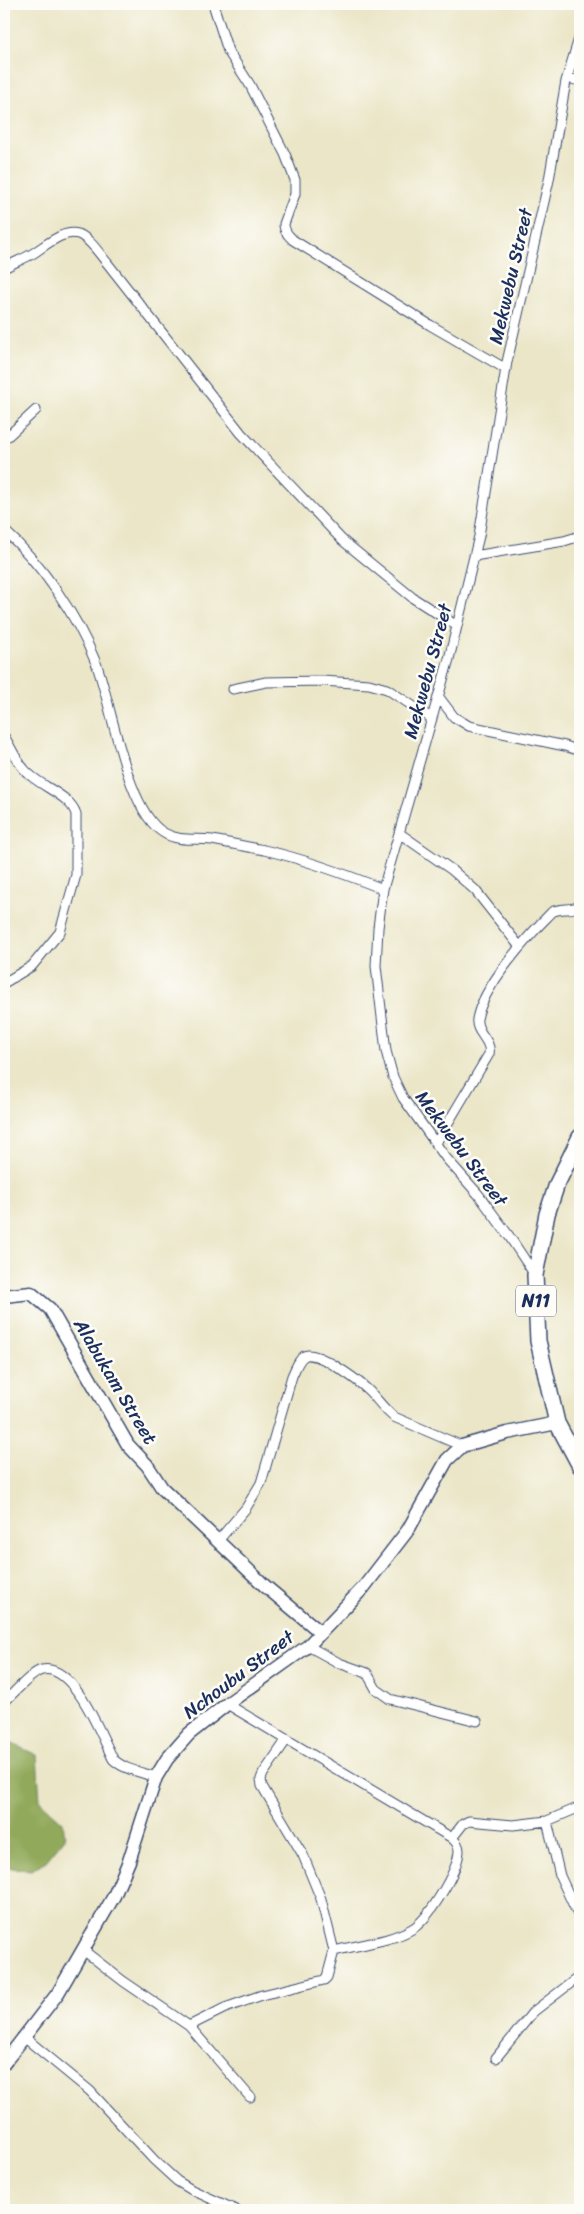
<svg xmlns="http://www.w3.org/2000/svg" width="584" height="2214" font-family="Sriracha,sans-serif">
  <rect width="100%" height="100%" fill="#fdfcf7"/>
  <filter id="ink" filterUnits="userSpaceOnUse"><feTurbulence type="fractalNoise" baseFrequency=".02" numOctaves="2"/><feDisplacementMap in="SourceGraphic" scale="10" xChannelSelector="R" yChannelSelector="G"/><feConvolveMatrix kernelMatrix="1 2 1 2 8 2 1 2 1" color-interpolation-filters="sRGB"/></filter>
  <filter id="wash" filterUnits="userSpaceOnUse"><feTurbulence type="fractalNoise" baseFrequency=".0096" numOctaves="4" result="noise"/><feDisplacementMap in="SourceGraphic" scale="20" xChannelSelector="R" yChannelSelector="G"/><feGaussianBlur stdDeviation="1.12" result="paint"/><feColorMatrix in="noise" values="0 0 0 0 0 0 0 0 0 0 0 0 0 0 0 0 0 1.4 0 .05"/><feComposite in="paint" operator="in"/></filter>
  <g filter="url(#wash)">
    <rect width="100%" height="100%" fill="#ebe6c8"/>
    <path fill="#91a95a" stroke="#566c5c" d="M8,1742L37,1755L40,1801L63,1822L65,1838L46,1861L31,1870L4,1867V1746Z"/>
  </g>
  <g filter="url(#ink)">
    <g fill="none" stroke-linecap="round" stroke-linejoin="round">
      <g stroke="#3a4a6e" stroke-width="11">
        <path id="street" d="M213,4L228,51L250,85L285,154L295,180V194L284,224C284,231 288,235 293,240L430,325L506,369
          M567,78L580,81
          M4,268C13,263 23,259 32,254C44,247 63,229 78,234C90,238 100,255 108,264L241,433L342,540L413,598L457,626
          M4,435L8,436L36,410
          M4,530C42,564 77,616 96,663C112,704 126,811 164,833C179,842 196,838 212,840C230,843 247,847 264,850C305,859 345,874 383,889
          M474,556L564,541L580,536
          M233,689L266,682L322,681L369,684L387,689L431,718
          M438,696L454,717L469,726L565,746L580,751
          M4,736C10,746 16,760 24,769C37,786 70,794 76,814V875L60,932L32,966L4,983
          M399,833L452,870L475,890L520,947
          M436,1143L489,1054C492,1040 475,1033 477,1019C483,986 528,936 552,912C561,907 571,911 580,906
          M535,1275L509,1236L478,1194L446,1158L403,1098L393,1077L386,1051L376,966L378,928L383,889L449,659L479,536L507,362L549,180L566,81L580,35
          M217,1542L246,1508L261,1483L292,1376C295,1370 298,1360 304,1356C316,1349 357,1380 367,1389C377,1398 383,1409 394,1417L462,1446
          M308,1646L339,1663L367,1673L376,1689L390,1699L477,1721
          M4,1702C13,1694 32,1672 42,1670C74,1663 102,1737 113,1759C124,1770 141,1772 156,1777
          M227,1704L452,1838C456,1842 459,1845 459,1851C458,1871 429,1919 412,1929C392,1941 357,1945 334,1951
          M547,1821L560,1876L580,1919
          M452,1838L463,1824L469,1821L513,1825L547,1821L580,1807
          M83,1950L123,1981L189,2026L225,2008L262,1995L324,1980L327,1977L334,1951L321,1899L303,1855L262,1786L261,1779L263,1774L287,1739
          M189,2026L250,2097
          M24,2037L90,2091L154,2160L177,2181L192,2190L236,2210
          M496,2058L533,2012L580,1976"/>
      </g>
      <g stroke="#3a4a6e" stroke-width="15">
        <path id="secondary" d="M4,1296L31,1293L50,1309L128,1445L147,1465L162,1488L265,1586L319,1631
          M4,2063L58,1993L114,1896L129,1861L156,1777L167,1759L189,1734L227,1704L308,1646L364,1587L408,1530L447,1460L462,1446L507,1433L557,1423"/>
      </g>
      <g stroke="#3a4a6e" stroke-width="18">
        <path id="highway" d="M580,1137L557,1184L547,1214L535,1275L538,1341L557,1423L580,1466"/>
      </g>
      <use href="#street" stroke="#fff" stroke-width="9"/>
      <use href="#secondary" stroke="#fff" stroke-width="12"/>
      <use href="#highway" stroke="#fff" stroke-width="15"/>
    </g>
  </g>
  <g text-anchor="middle" stroke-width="5" stroke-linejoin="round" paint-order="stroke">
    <rect fill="#fdfcf7" stroke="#5f6c8c" stroke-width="1" x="516" y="1285.5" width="40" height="31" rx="4"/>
    <g font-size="18" font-weight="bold" fill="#1b2f5e">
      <text x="536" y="1307">N11</text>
    </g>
    <g font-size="19" fill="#1b2f5e" stroke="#fdfcf7">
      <text transform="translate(510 276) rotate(-77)" y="7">Mekwebu Street</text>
      <text transform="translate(427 671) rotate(-75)" y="7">Mekwebu Street</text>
      <text transform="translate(462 1148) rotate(53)" y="7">Mekwebu Street</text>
      <text transform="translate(116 1381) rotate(59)" y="7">Alabukam Street</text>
      <text transform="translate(238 1674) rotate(-37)" y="7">Nchoubu Street</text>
    </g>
  </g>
  <rect width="584" height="2214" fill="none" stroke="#fdfcf7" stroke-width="20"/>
</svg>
